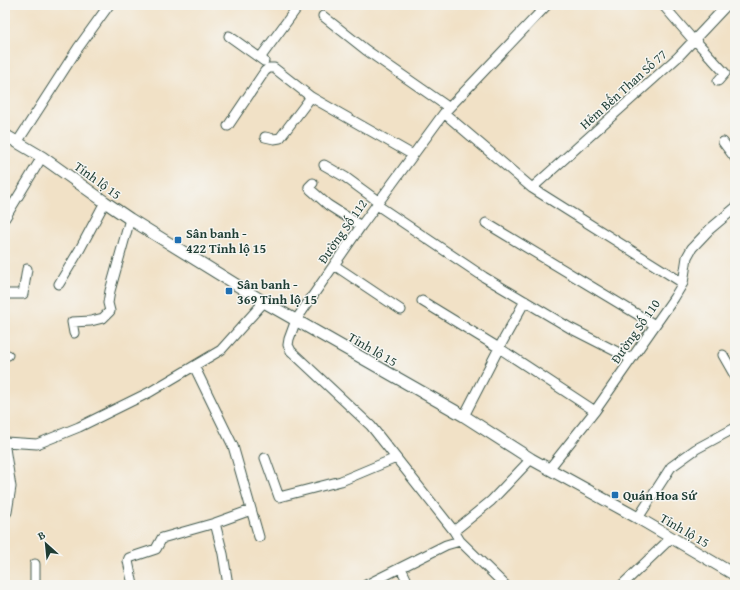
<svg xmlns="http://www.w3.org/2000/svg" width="740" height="590" font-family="'Gentium Book Plus',serif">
  <rect width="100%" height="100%" fill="#f6f6f2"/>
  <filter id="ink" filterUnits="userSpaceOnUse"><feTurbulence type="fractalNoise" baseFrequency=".025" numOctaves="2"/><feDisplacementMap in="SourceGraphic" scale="8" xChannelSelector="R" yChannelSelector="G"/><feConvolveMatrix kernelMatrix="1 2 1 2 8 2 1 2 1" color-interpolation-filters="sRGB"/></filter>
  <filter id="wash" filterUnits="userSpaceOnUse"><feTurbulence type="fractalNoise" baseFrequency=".012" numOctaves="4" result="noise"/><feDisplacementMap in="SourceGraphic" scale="16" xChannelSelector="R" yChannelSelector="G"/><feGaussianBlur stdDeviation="0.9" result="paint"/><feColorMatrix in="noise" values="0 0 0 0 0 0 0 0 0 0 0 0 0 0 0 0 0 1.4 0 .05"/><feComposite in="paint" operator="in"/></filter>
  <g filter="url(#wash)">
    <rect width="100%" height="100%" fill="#f1e1c6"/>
  </g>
  <g filter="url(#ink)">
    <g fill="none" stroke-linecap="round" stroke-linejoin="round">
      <g stroke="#3e564a" stroke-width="11">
        <path id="minor" d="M663,5L694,41
          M323,16L366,50L448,107
          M229,36L264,61
          M695,40L725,73L718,81
          M260,58L299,5
          M444,113L532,188L683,283
          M228,126L265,71L269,68H274L311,97L413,155
          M265,137L274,139L280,138L311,97
          M18,141L78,48L109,5
          M723,142L735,158
          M324,165L345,177L379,202
          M313,183L309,187L311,190L328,205L361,226
          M532,188L678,57L727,5
          M377,205L484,277L570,328L631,359
          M5,218L42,157
          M486,223L655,325
          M334,265L401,310
          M59,284L80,249L105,202
          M5,294H23L27,269
          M422,301L499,348L595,411
          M74,333L72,322L91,321L103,318L110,311L108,303L110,291L130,219
          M5,355H8
          M723,355L735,376
          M194,366L233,446L259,537
          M464,416L499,348L525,301
          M5,442L37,444L79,427L150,392L221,350L264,302
          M5,448L11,487L7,512L5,514
          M265,458L279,497L341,481L396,458
          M549,469L595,411L674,298L683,283L687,257L692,248L710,229L735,208
          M638,518L671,467L696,449L735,428
          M215,523L223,554L228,585
          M454,531L491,501L531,459
          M460,541L454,531L371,426L291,351L288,345L289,339L296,320L361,226L444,113L547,5
          M401,568L409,585
          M35,585V564
          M133,585L128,561L129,558L156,549L162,538L215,523L251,510
          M366,585L446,545L460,541L505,585
          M622,585L671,538"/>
      </g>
      <g stroke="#3e564a" stroke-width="13">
        <path id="major" d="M5,135L42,157L105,202L130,219L264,302L464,416L531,459L638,518L735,575"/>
      </g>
      <use href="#minor" stroke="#fff" stroke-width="9"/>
      <use href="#major" stroke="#fff" stroke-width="11"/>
    </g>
  </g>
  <g fill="#1f6fb2" stroke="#f6f6f2" stroke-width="1.5">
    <rect x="174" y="236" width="8" height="8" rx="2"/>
    <rect x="225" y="287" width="8" height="8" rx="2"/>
    <rect x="611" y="491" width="8" height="8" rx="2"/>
  </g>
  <g text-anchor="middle" stroke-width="3" stroke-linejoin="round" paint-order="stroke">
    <g font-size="13" fill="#1f3d34" stroke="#f6f6f2">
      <text transform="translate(623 89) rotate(-42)" y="5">Hẻm Bến Than Số 77</text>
      <text transform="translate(98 180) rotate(36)" y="5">Tỉnh lộ 15</text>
      <text transform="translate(342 231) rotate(-55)" y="5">Đường Số 112</text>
      <text transform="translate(635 331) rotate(-55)" y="5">Đường Số 110</text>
      <text transform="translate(373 349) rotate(30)" y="5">Tỉnh lộ 15</text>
      <text transform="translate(685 530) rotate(30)" y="5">Tỉnh lộ 15</text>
    </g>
    <g font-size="13" font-weight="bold" fill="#1f3d34" stroke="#f6f6f2" text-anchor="start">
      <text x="186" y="238">Sân banh -<tspan x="186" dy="15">422 Tỉnh lộ 15</tspan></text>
      <text x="237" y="289">Sân banh -<tspan x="237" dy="15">369 Tỉnh lộ 15</tspan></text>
      <text x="623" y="500">Quán Hoa Sứ</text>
    </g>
  </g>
  <rect width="740" height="590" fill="none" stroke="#f6f6f2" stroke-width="20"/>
  <g transform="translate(46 544) rotate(333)" stroke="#f6f6f2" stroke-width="3" paint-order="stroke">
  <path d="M0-3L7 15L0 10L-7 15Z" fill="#1f3d34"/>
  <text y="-6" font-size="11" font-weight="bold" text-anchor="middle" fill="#1f3d34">B</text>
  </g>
</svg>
